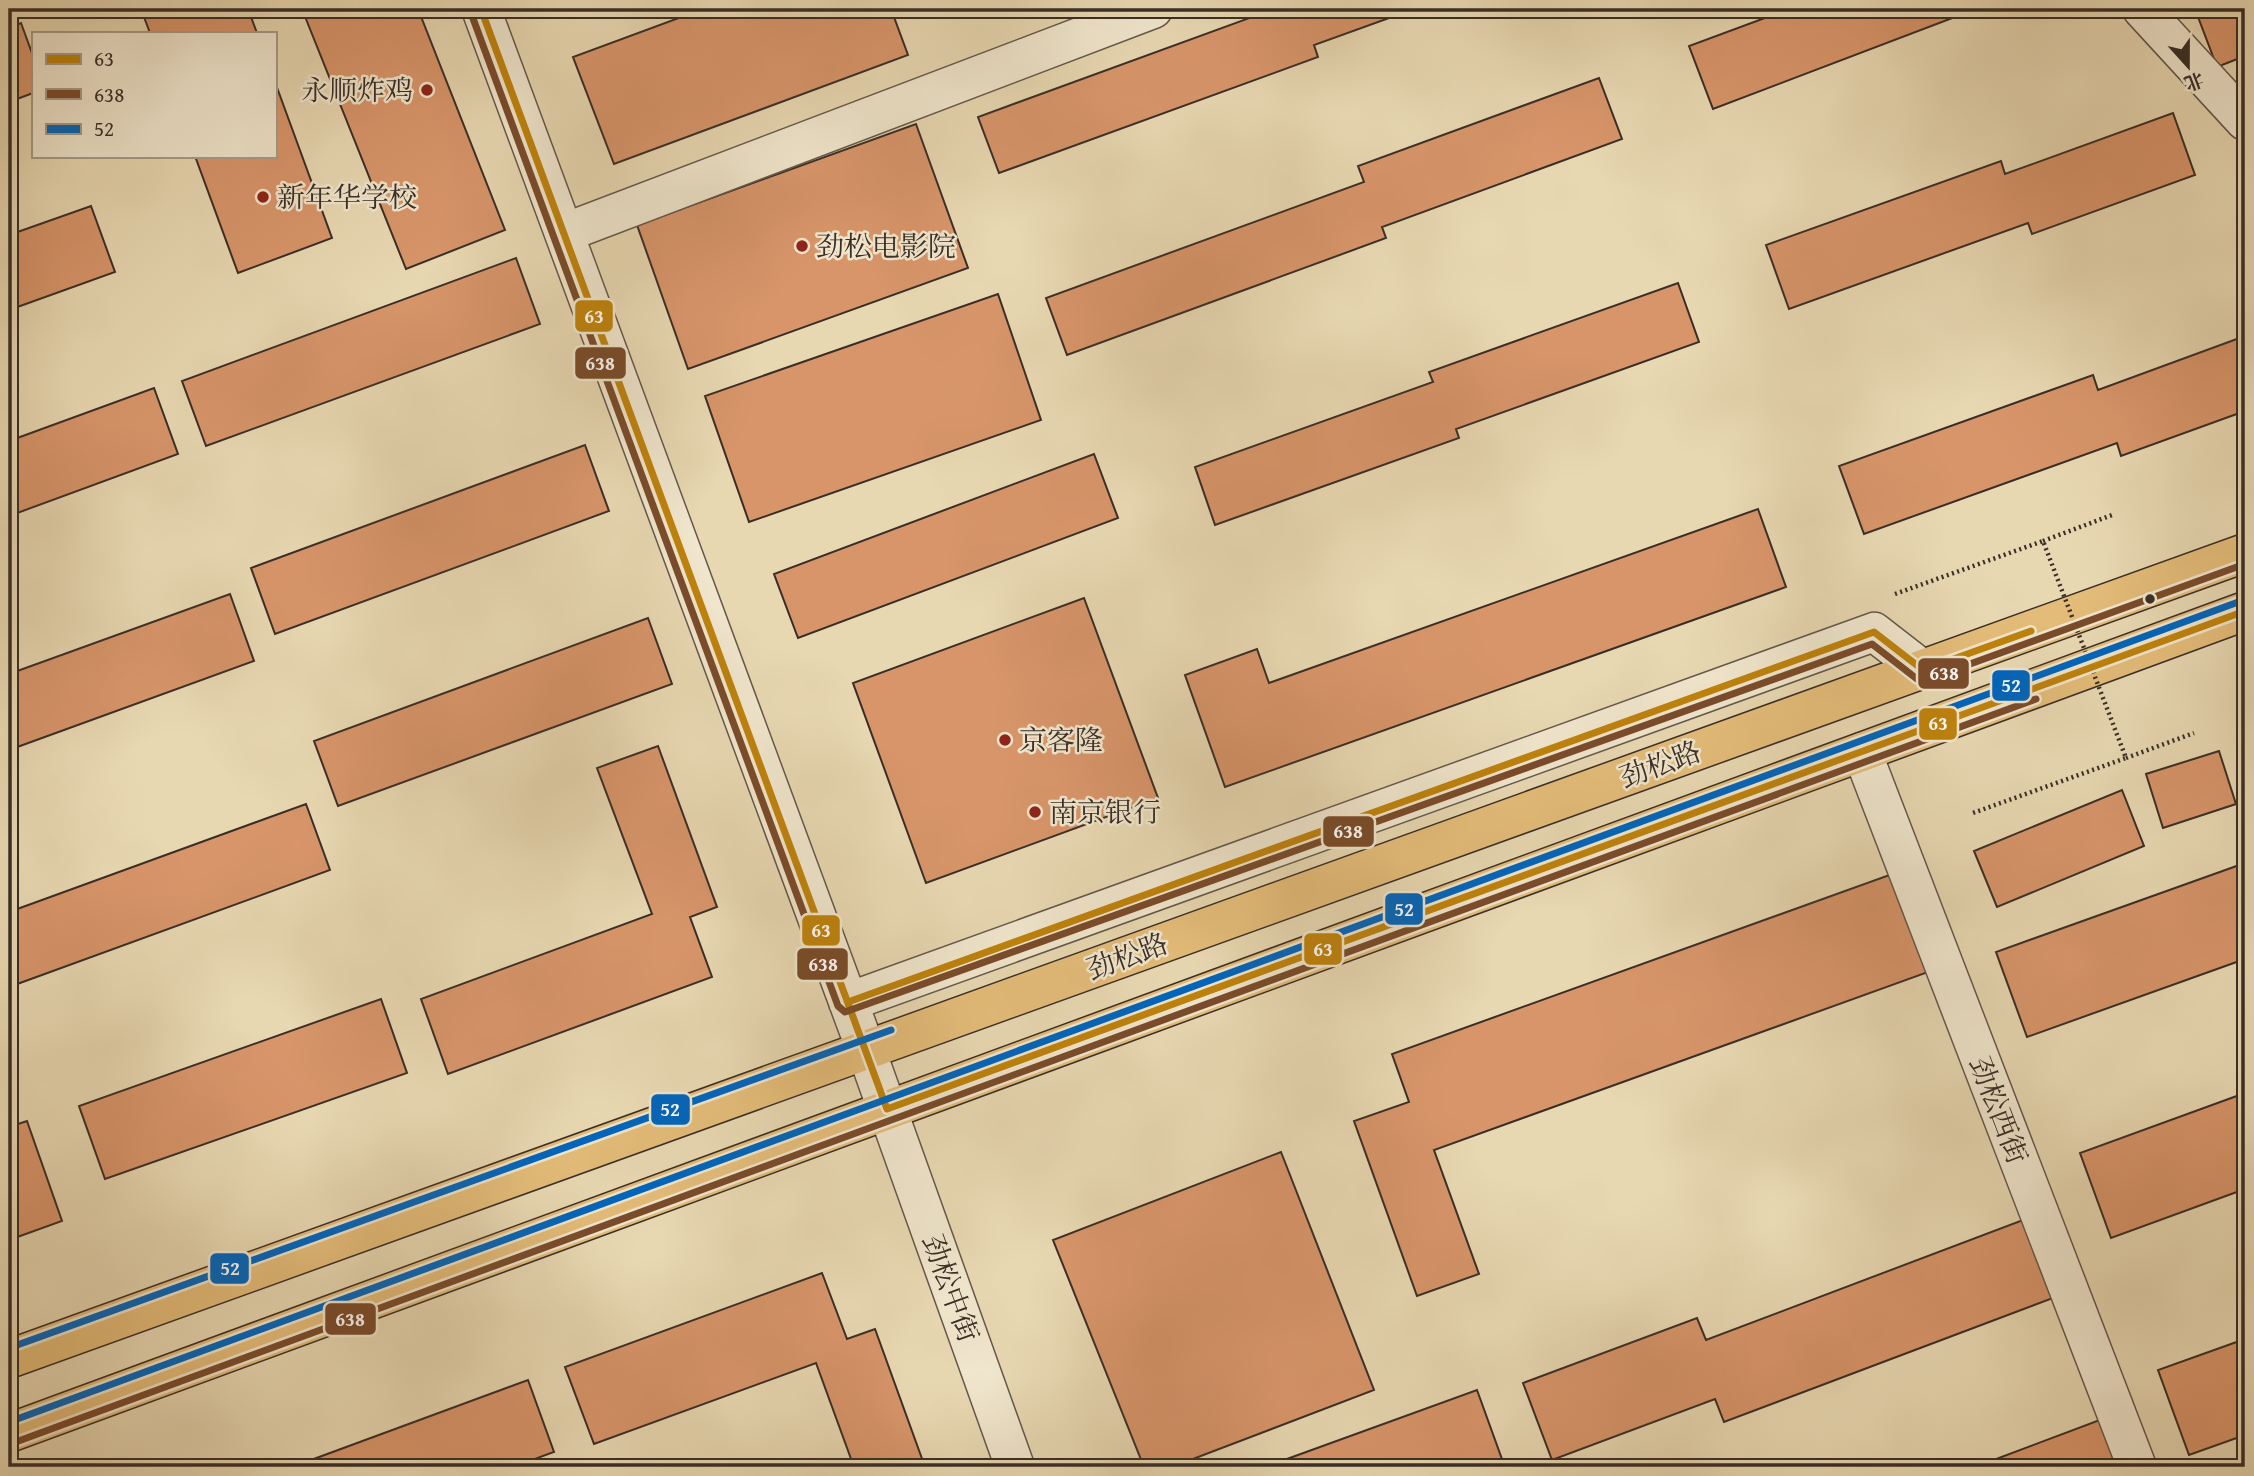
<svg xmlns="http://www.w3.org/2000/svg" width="2254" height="1476" font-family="'Gentium Book Plus','Noto Serif SC',serif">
  <rect width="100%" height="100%" fill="#e8d8b2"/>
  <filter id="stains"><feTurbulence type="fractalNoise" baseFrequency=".00286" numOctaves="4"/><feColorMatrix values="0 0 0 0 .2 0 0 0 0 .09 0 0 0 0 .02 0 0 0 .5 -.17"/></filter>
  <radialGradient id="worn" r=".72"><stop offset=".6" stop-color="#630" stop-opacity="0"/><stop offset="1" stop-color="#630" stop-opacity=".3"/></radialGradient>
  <path fill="#d8956a" stroke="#392e27" stroke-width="2" d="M141,9H248L257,33H150Z
    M302,9H418L505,230L406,269Z
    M703,9H891L908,55L614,164L573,57Z
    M1274,9H1414L1314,45L1318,57L999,173L978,117Z
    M1789,9H1976L1713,109L1689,46Z
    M2195,9H2245V56L2217,67Z
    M21,23L33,56V93L9,102V28Z
    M1599,78L1622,139L1382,227L1386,238L1067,355L1046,298L1364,182L1358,166Z
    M275,82L332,238L238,273L195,156H275Z
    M2173,113L2195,175L2032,234L2028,223L1789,309L1766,245L2001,161L2005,174Z
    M916,124L968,268L688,369L637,225Z
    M91,206L115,272L9,310V235Z
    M516,258L540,324L206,446L182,381Z
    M1678,283L1699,342L1456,429L1459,438L1215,525L1195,467L1433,382L1429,372Z
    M998,294L1041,420L749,522L705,396Z
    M2245,336V411L2121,456L2117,443L1864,534L1839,466L2093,375L2098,390Z
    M154,388L178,454L9,516V441Z
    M585,445L609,511L275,634L251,568Z
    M1094,454L1118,518L798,638L774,574Z
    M1758,509L1786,587L1225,787L1185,675L1257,649L1269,683Z
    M230,594L254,661L9,750V674Z
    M1084,598L1158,798L926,883L853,683Z
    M648,618L672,684L338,806L314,741Z
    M658,746L717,907L690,917L712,977L448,1074L421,999L652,914L597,768Z
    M2219,751L2236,804L2163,828L2146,774Z
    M2122,790L2144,846L1997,907L1974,851Z
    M306,804L330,870L9,987V912Z
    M2245,863V959L2027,1037L1996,952Z
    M1895,873L1931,971L1434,1150L1479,1274L1417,1296L1354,1121L1409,1102L1392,1054Z
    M381,999L407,1073L105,1179L79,1106Z
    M2245,1093V1189L2111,1238L2080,1153Z
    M27,1121L62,1221L9,1240V1127Z
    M1281,1152L1374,1390L1172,1467H1144L1053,1240Z
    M2023,1220L2053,1298L1724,1422L1715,1399L1552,1460L1523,1383L1697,1318L1706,1340Z
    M822,1273L847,1339L875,1329L925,1467H854L816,1363L594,1444L565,1367Z
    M2245,1339V1435L2189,1455L2158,1370Z
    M528,1380L554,1452L513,1467H292Z
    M1477,1390L1503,1462L1488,1467H1265Z
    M2105,1418L2124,1467H1975Z"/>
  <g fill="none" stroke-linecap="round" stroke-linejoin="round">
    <g stroke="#65584a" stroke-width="41">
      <path id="minor" d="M481,9L866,1050L1015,1467
        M2142,9L2245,121
        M564,233L1153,9
        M1862,752L2137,1467
        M848,1002L1874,632L1923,670"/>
    </g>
    <g stroke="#392e27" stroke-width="41">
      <path id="major" d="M9,1359L2245,553
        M9,1433L2245,611"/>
    </g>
    <path stroke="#392e27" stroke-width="4.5" stroke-dasharray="2 3.5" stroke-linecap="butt" d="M2043,541L2112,515
      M2126,758L2194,733"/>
    <use href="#minor" stroke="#f0e6cd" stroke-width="38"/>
    <use href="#major" stroke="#e4bc79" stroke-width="38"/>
    <path stroke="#392e27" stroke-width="4.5" stroke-dasharray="2 3.5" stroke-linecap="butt" d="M1895,594L2043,541L2126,758L1970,814"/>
    <g stroke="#f0e6cd" stroke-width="12">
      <path id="bus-1" d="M481,9L887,1109L2245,611
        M848,1002L1874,632L1923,670L2031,631"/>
    </g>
    <g stroke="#f0e6cd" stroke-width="12">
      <path id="bus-2" d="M471,13L838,1006L845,1012L1872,644L1917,679L1926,680L2245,564
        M13,1443L2036,699"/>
    </g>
    <g stroke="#f0e6cd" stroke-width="12">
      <path id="bus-3" d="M9,1348L891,1030
        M9,1422L2241,601"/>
    </g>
    <use href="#bus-1" stroke="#be820c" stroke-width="7"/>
    <use href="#bus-2" stroke="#7a4b2a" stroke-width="7"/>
    <use href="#bus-3" stroke="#0065bd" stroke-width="7"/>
  </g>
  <g fill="#8f2418" stroke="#f0e6cd" stroke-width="2.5">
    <circle cx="427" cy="90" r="7"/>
    <circle cx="263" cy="197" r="7"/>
    <circle cx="802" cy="246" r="7"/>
    <circle cx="1005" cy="740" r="7"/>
    <circle cx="1035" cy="812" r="7"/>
  </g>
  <circle fill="#392e27" stroke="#f0e6cd" stroke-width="2.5" cx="2150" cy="599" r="6"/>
  <g text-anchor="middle" stroke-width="5" stroke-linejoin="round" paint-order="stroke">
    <g font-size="28" fill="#392e27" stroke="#f0e6cd" text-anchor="start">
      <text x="413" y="100" text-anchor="end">永顺炸鸡</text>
      <text x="277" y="207">新年华学校</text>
      <text x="816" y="256">劲松电影院</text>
      <text x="1019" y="750">京客隆</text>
      <text x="1049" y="822">南京银行</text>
    </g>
    <g font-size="28" fill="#392e27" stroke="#f0e6cd">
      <text transform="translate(1660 764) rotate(-20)" y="10">劲松路</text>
      <text transform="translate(1127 956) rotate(-20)" y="10">劲松路</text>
      <text transform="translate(1999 1110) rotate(69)" y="10">劲松西街</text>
      <text transform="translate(951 1288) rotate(70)" y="10">劲松中街</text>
    </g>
  </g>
  <g stroke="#f0e6cd" stroke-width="2.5">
    <rect x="574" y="299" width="40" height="34" rx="7" fill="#be820c"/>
    <rect x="574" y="346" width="53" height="34" rx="7" fill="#7a4b2a"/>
    <rect x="1917" y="657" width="53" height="33" rx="7" fill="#7a4b2a"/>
    <rect x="1991" y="669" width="40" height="33" rx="7" fill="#0065bd"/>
    <rect x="1918" y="707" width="40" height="34" rx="7" fill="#be820c"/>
    <rect x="1322" y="815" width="53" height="33" rx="7" fill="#7a4b2a"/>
    <rect x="1384" y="892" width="40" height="34" rx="7" fill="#0065bd"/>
    <rect x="801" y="914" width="40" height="33" rx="7" fill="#be820c"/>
    <rect x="1303" y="932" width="40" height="34" rx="7" fill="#be820c"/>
    <rect x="796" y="947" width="53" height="34" rx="7" fill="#7a4b2a"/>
    <rect x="650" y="1093" width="41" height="33" rx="7" fill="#0065bd"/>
    <rect x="209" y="1252" width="41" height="33" rx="7" fill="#0065bd"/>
    <rect x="324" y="1302" width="53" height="34" rx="7" fill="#7a4b2a"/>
  </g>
  <g font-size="19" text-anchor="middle" font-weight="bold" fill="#fff">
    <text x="594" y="323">63</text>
    <text x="600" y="370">638</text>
    <text x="1944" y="680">638</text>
    <text x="2011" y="692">52</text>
    <text x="1938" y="730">63</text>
    <text x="1348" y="838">638</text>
    <text x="1404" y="916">52</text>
    <text x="821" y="937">63</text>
    <text x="1323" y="956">63</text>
    <text x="823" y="971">638</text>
    <text x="670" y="1116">52</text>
    <text x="230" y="1275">52</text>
    <text x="350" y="1326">638</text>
  </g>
  <rect width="2254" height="1476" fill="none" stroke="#e8d8b2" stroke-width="35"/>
  <rect x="10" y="10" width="2233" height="1455" fill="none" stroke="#392e27" stroke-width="3.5"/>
  <rect x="18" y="18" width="2219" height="1441" fill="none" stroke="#392e27" stroke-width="2"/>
  <rect x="32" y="32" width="245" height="126" fill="#f0e6cd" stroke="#a79c8b" stroke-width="2"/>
  <rect x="46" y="54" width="35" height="10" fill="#be820c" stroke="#a79c8b" stroke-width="2"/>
  <text x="94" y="66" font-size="21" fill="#392e27">63</text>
  <rect x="46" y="89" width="35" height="10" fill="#7a4b2a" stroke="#a79c8b" stroke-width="2"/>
  <text x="94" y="102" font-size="21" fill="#392e27">638</text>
  <rect x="46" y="124" width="35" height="10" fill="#0065bd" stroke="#a79c8b" stroke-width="2"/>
  <text x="94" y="136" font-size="21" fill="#392e27">52</text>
  <g transform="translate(2188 66) rotate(159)" stroke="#f0e6cd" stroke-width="5" paint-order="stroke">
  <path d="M0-5L12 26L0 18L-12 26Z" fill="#392e27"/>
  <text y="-10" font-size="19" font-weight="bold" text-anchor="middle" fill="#392e27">北</text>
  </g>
  <rect width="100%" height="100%" filter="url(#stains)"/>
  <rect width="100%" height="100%" fill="url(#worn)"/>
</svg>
